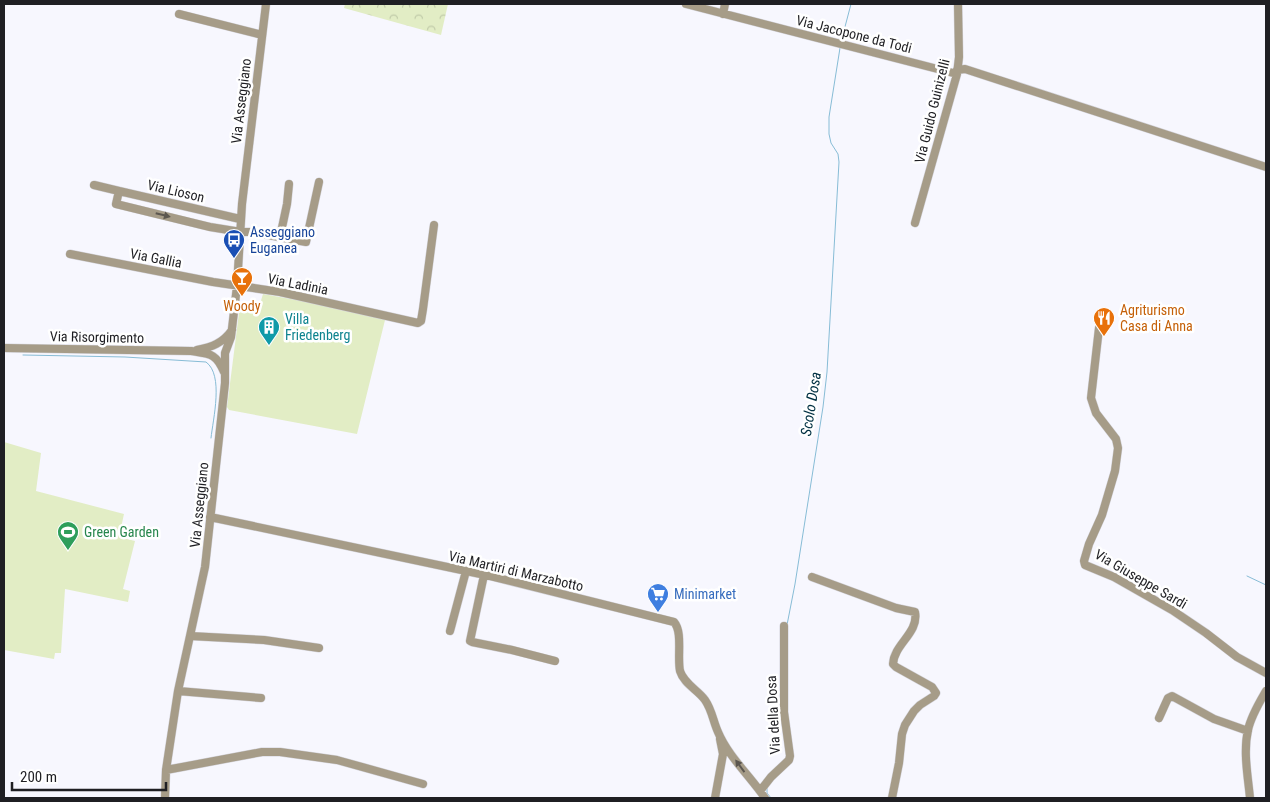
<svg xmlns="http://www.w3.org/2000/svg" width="1270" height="802" font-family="'Roboto Condensed',sans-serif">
  <defs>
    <pattern id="park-crowns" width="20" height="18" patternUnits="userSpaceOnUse" patternTransform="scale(1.25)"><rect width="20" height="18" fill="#e2edc5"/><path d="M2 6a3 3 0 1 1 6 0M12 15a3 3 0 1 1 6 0" fill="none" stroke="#c1cba9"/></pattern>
  </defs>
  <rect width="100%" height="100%" fill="#f7f7fe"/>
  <path fill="#e2edc5" d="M263,294L386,316L357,434L229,410L227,407L240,305L259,307Z
    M4,442L41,453L36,491L124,514L119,537L135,541L123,589L130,591L128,602L65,589L61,653H55L54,659L4,650Z"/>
  <path fill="url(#park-crowns)" d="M345,4H448L441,35L344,8Z"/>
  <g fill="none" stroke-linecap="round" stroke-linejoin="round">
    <path stroke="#87bcd6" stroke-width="1" d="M841,42L851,4
      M23,355L125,357L206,362C224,375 213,419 211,438
      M1247,576L1266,585
      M787,625L795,584L823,407L827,372L839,162L838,154L831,143L829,134V117L840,48
      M767,788V793L771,798"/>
    <g stroke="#d4d4db" stroke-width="9">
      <path id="minor" d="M686,4L957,74
        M179,14L262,35
        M723,14L725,4
        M957,70L965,69L1266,167
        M94,185L119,191
        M240,219L119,191L116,204L210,227L241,232H252L306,242L319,182
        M915,223L957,74L959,57L958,4
        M280,237L287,204L289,184
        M70,254L213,282L280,292L418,323L421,321L423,309L434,225
        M1099,328L1091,398L1096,413L1116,439L1118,448L1115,471L1102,515L1089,544L1084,561L1085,565L1114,577L1172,610L1206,633L1237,657L1266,673
        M4,348L191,351C210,354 216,353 224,372
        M197,350C212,347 223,343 232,330
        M210,517L490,576L674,622C683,632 677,657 680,671C684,684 698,690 705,700C712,710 713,721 718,732C728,756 750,776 765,798
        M484,575L470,641L472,642L512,650L555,661
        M812,577L896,608L915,612C919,633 894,644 893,664L896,667L932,687L936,693L934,696L920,705L914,711L905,725L902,734L899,763L892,798
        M450,631L466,571
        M190,636L264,640L319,648
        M178,691L261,698
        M1159,718L1168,698L1172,696L1214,719L1248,731
        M166,770L262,752H280L337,760L423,784
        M760,791L771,777L789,760L790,756L784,712V626
        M165,798L166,770L178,691L205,567L225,383V353L231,337L237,286L242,204L266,4
        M715,798L723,754L720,739
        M1250,798C1248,777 1243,752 1248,730C1251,716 1259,703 1266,691"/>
    </g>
    <use href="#minor" stroke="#a69c88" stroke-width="8"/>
  </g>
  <defs><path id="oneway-solid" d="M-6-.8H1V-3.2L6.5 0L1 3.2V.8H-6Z" transform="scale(1.25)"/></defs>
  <g fill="#5c5750">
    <use href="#oneway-solid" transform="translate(163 215) rotate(14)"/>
    <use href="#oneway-solid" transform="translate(740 766) rotate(-126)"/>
  </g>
  <defs>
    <g id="bus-pin" transform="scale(1.125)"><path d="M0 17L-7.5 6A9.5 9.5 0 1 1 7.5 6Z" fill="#1a4fb4" stroke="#fff"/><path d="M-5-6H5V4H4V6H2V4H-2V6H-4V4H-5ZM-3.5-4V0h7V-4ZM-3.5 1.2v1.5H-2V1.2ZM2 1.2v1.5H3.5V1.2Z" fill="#fff"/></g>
    <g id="bar-pin" transform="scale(1.125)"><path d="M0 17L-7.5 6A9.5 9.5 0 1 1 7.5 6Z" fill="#e8710a" stroke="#fff"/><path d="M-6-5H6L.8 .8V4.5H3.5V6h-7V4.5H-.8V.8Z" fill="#fff"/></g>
    <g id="restaurant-pin" transform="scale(1.125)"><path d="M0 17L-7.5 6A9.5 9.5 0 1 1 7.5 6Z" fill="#e8710a" stroke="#fff"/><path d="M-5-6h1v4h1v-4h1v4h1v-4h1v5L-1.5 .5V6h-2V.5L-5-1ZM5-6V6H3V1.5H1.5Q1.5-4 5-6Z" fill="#fff"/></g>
    <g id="building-pin" transform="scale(1.125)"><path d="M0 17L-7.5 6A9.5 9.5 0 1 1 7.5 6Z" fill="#0f9aa8" stroke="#fff"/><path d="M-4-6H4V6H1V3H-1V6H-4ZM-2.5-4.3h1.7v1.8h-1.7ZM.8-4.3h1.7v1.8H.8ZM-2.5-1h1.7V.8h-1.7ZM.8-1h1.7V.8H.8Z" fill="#fff"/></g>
    <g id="stadium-pin" transform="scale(1.125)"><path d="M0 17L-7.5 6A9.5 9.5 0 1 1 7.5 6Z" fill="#2e9e5b" stroke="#fff"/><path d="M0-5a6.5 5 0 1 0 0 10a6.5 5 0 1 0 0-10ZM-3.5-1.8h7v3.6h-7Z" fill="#fff"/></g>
    <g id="supermarket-pin" transform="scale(1.125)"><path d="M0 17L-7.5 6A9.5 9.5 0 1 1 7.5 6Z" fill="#3f7fe0" stroke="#fff"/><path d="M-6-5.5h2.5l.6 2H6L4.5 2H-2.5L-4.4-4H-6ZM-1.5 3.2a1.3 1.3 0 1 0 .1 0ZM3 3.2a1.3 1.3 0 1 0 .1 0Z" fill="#fff"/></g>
  </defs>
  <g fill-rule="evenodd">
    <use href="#bus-pin" x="234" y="240"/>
    <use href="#bar-pin" x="242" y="278"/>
    <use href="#restaurant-pin" x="1104" y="318"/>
    <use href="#building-pin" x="269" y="327"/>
    <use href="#stadium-pin" x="68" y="532"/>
    <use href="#supermarket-pin" x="658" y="594"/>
  </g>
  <g text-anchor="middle" stroke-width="5" stroke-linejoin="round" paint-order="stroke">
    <g font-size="14" fill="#1f1f23" stroke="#fff">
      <text transform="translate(854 34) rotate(14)" y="5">Via Jacopone da Todi</text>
      <text transform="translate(241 101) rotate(-83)" y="5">Via Asseggiano</text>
      <text transform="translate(932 111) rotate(-76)" y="5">Via Guido Guinizelli</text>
      <text transform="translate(176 191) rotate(13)" y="5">Via Lioson</text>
      <text transform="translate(156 258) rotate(11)" y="5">Via Gallia</text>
      <text transform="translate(298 284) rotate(11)" y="5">Via Ladinia</text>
      <text transform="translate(97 337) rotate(1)" y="5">Via Risorgimento</text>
      <text transform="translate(199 505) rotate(-84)" y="5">Via Asseggiano</text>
      <text transform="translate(516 571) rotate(13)" y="5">Via Martiri di Marzabotto</text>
      <text transform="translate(1141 579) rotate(30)" y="5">Via Giuseppe Sardi</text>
      <text transform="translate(773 715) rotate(-93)" y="5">Via della Dosa</text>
    </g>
    <g font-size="14" fill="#164399" stroke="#fff" text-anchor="start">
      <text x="250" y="237">Asseggiano<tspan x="250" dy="16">Euganea</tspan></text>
    </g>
    <g font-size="14" fill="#c56008" stroke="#fff">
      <text x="242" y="311">Woody</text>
      <text x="1120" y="315" text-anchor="start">Agriturismo<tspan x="1120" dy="16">Casa di Anna</tspan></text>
    </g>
    <g font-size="14" fill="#0d838f" stroke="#fff" text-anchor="start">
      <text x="285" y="324">Villa<tspan x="285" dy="16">Friedenberg</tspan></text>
    </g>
    <g font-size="14" fill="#27864d" stroke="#fff" text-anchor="start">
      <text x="84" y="537">Green Garden</text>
    </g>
    <g font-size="14" fill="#366cbe" stroke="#fff" text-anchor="start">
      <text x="674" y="599">Minimarket</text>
    </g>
    <g font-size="15" font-style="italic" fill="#003042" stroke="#fff">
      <text transform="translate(811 404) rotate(-81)" y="5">Scolo Dosa</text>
    </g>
  </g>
  <rect width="1270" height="802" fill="none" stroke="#1f1f23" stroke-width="10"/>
  <path d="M12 782v8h154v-8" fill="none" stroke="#1f1f23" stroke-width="2.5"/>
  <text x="20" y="782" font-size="15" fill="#1f1f23" stroke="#ffffff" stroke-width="4" paint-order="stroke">200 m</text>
</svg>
